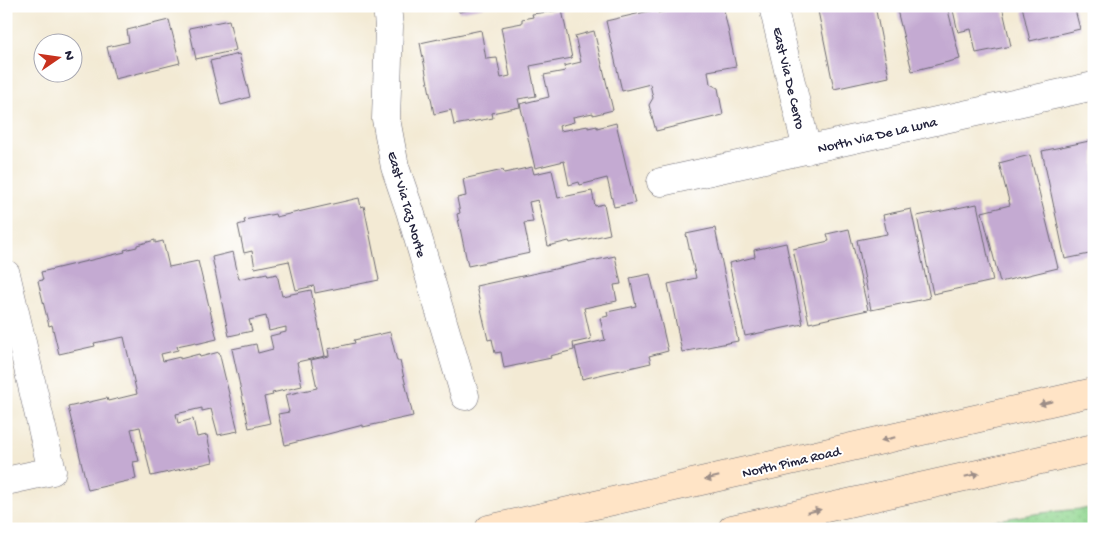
<svg xmlns="http://www.w3.org/2000/svg" width="1100" height="535" font-family="'Gochi Hand',sans-serif">
  <defs>
    <pattern id="grass-dots" width="8" height="8" patternUnits="userSpaceOnUse" patternTransform="scale(1.25)"><rect width="8" height="8" fill="#90d68f"/><path d="M2 2h.1M6 6h.1" fill="none" stroke="#7cb77c" stroke-width="1.8" stroke-linecap="round"/></pattern>
  </defs>
  <rect width="100%" height="100%" fill="#fff"/>
  <filter id="ink" filterUnits="userSpaceOnUse"><feTurbulence type="fractalNoise" baseFrequency=".02" numOctaves="2"/><feDisplacementMap in="SourceGraphic" scale="10" xChannelSelector="R" yChannelSelector="G"/><feConvolveMatrix kernelMatrix="1 2 1 2 8 2 1 2 1" color-interpolation-filters="sRGB"/></filter>
  <filter id="wash" filterUnits="userSpaceOnUse"><feTurbulence type="fractalNoise" baseFrequency=".0096" numOctaves="4" result="noise"/><feDisplacementMap in="SourceGraphic" scale="20" xChannelSelector="R" yChannelSelector="G"/><feGaussianBlur stdDeviation="1.12" result="paint"/><feColorMatrix in="noise" values="0 0 0 0 0 0 0 0 0 0 0 0 0 0 0 0 0 1.4 0 .05"/><feComposite in="paint" operator="in"/></filter>
  <g filter="url(#wash)">
    <rect width="100%" height="100%" fill="#f3ead4"/>
    <path fill="url(#grass-dots)" stroke="#597c65" d="M1094,508V529H956C1002,518 1047,511 1094,508Z"/>
    <g id="blocks">
      <path fill="#c4aad2" d="M458,6H484V7L459,12Z
        M669,6H723L736,66L708,71L710,84L718,88L723,115L656,131L649,105L653,98L650,84L622,91L606,21L658,9V13L670,10Z
        M817,6H875L889,77L834,89Z
        M896,6H947L960,59L912,71Z
        M952,6H1002L1011,46L976,53L971,29L958,32Z
        M1022,6H1074L1080,29L1030,41Z
        M562,10L572,58L530,66L536,96L518,99L520,107L492,113L493,118L454,125L451,110L434,114L420,43L481,30L486,59L497,58L501,78L510,76L501,27L522,23V19L533,17L532,14Z
        M169,20L180,63L115,79L107,47L129,42L127,30Z
        M229,20L236,50L196,59L189,28Z
        M594,31L613,110L593,115V113L573,117L574,122L559,126L560,131L588,126V128L597,126V128L616,123L635,203L614,207L607,178L580,185L579,182L569,185L564,161L535,168L520,104L549,97L544,75L565,71L564,66L581,62L575,36Z
        M239,54L250,97L221,105L210,61Z
        M1094,140V253L1065,259L1042,151Z
        M1030,155L1058,268L1000,282L982,212L1010,205L999,163Z
        M532,167L534,174L552,170L558,198L592,191L595,206L604,204L610,234L570,243L569,241L548,246L538,200L529,202L533,222L524,223L530,253L468,266L457,214L460,213L457,198L466,196L463,179L503,170L504,173Z
        M359,198L361,207L364,206L379,280L315,293L314,286L296,290L289,261L255,268L252,251L244,253L238,225L245,223L244,220L275,214L276,217Z
        M977,204L993,281L933,294L917,216Z
        M911,209L930,298L871,310L857,240L887,234L883,215Z
        M715,228L738,341L682,352L668,284L696,278L686,234Z
        M849,229L868,310L809,323L793,249L829,241L827,234Z
        M155,240V243L163,241L169,267L198,261L217,339L196,344V342L177,346L178,350L161,354L163,361L180,357V359L199,354L200,357L219,352L238,431L218,435L211,409L202,411V408L176,414L178,423L193,419L197,437L207,435L213,462L151,476L140,427L131,429L139,461L133,462L136,479L88,490L68,407L107,398L108,401L137,394L124,337L94,343L95,346L59,354L52,325L49,326L38,281L43,280L41,272L125,252L124,250L137,247V245Z
        M786,243L803,324L745,336L729,263L755,257L754,250Z
        M233,252L239,279L267,273L268,276L277,274L282,296L311,290L325,356L297,362L302,386L272,393L273,395L264,397L270,423L249,428L232,349L256,344L258,353L273,349L270,336L286,332V327L269,331L266,316L249,320L252,331L229,336L212,257Z
        M615,256L621,284L614,285L617,301L584,308L591,339L573,343L574,350L550,356L551,358L504,368L501,352L495,353L492,339L488,340L476,286Z
        M650,274L668,351L649,356L651,363L582,379L575,347L605,340L600,318L608,316L607,312L636,306L630,278Z
        M390,332L397,361H400L413,416L363,427V425L285,445L278,414L289,412L285,395L317,388L311,360L329,356L328,349L355,343L354,340Z"/>
    </g>
  </g>
  <g filter="url(#ink)">
    <use href="#blocks" fill-opacity="0" stroke="#6b6871" stroke-width="1"/>
    <g fill="none" stroke-linecap="round" stroke-linejoin="round">
      <g stroke="#6b6871" stroke-width="29">
        <path id="minor" d="M387,6L389,27L386,119L395,167L410,211L465,396
          M773,6L807,150
          M661,182L1094,86
          M6,274L52,471L6,481"/>
      </g>
      <g stroke="#6b6871" stroke-width="29">
        <path id="secondary" d="M489,529L1094,392
          M732,529L1094,448"/>
      </g>
      <use href="#minor" stroke="#fff" stroke-width="28"/>
      <use href="#secondary" stroke="#ffe4c6" stroke-width="28"/>
    </g>
    <defs><path id="oneway-solid" d="M-6-.8H1V-3.2L6.5 0L1 3.2V.8H-6Z" transform="scale(1.25)"/></defs>
    <g fill="#9c8d87">
      <use href="#oneway-solid" transform="translate(1046 403) rotate(167)"/>
      <use href="#oneway-solid" transform="translate(888 439) rotate(167)"/>
      <use href="#oneway-solid" transform="translate(972 475) rotate(-13)"/>
      <use href="#oneway-solid" transform="translate(712 478) rotate(167)"/>
      <use href="#oneway-solid" transform="translate(814 511) rotate(-13)"/>
    </g>
  </g>
  <g text-anchor="middle" stroke-width="4" stroke-linejoin="round" paint-order="stroke">
    <g font-size="14" fill="#22223b" stroke="#fff">
      <text transform="translate(790 78) rotate(77)" y="5">East Via De Cerro</text>
      <text transform="translate(877 134) rotate(-13)" y="5">North Via De La Luna</text>
      <text transform="translate(408 204) rotate(74)" y="5">East Via Taz Norte</text>
      <text transform="translate(791 461) rotate(-13)" y="5">North Pima Road</text>
    </g>
  </g>
  <rect width="1100" height="535" fill="none" stroke="#fff" stroke-width="25"/>
  <g transform="translate(58 58) rotate(77)"><circle r="24" fill="#ffffff" stroke="#a7a7b1"/>
  <path d="M0-4L9 19L0 12L-9 19Z" fill="#c8321e"/>
  <text y="-8" font-size="14" font-weight="bold" text-anchor="middle" fill="#22223b">N</text>
  </g>
</svg>
